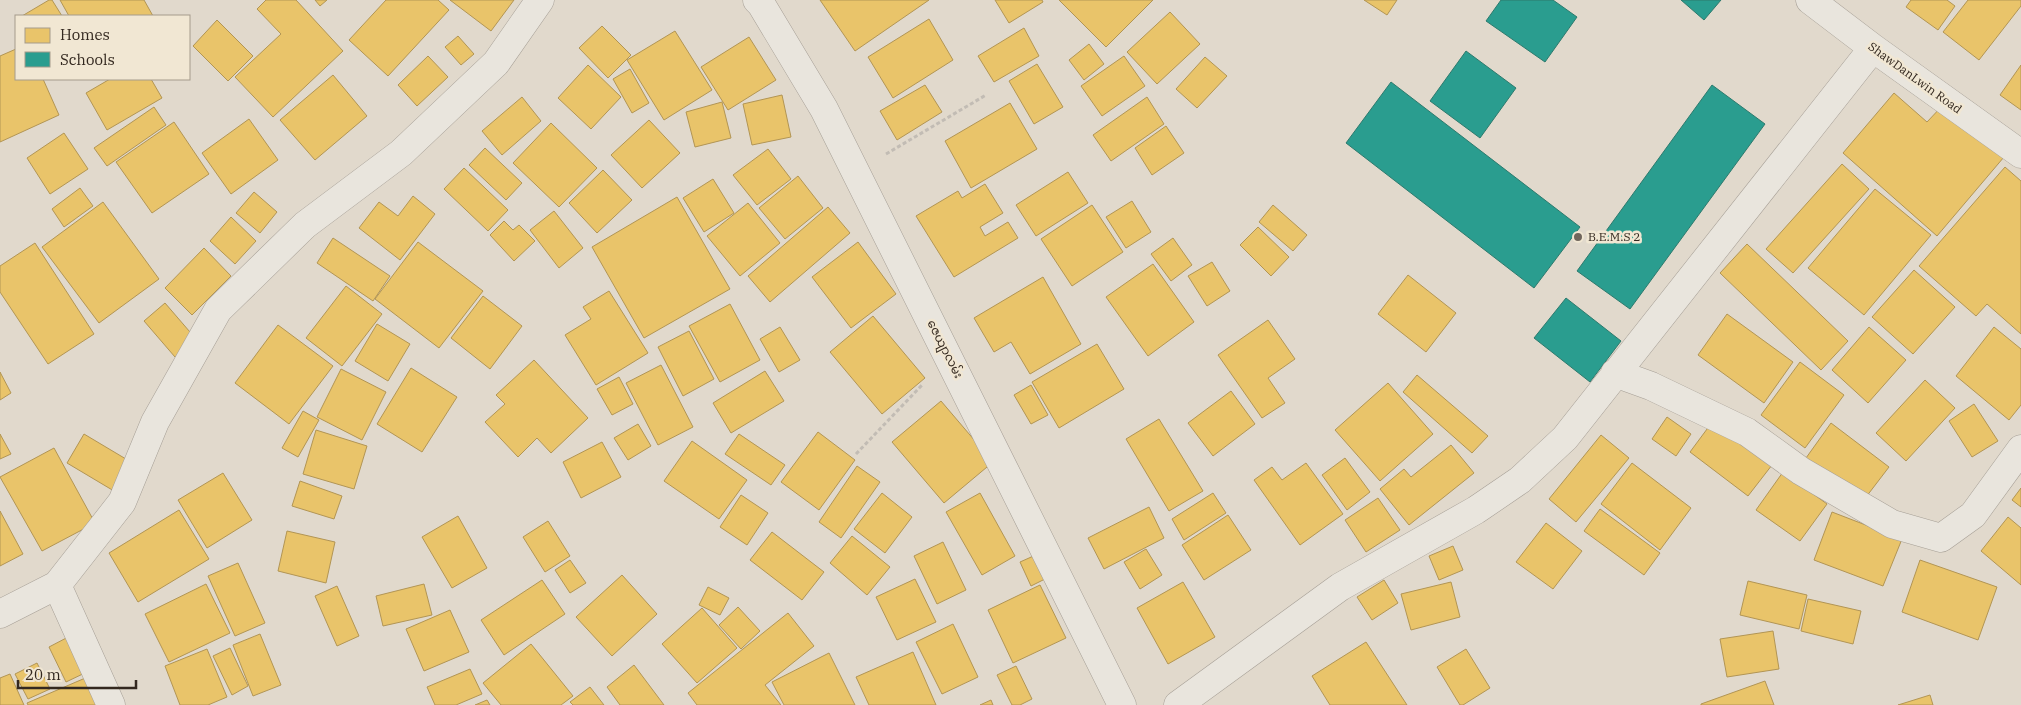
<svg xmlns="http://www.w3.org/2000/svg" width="2021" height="705" font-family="'IBM Plex Serif','Noto Sans Myanmar',serif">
  <rect width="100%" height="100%" fill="#e1d9cc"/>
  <path fill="#e9c46a" stroke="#b29554" d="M49,0H52L62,16H22Z
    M60,0H144L153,16H69Z
    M266,0H296L343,51L273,117L235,77L281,34L257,9Z
    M315,0H327L320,6Z
    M386,0H438L449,10L388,76L349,40Z
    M450,0H514L491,31Z
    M820,0H929L855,51Z
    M995,0H1042L1043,2L1009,23Z
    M1059,0H1153L1106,47Z
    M1364,0H1397L1387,15Z
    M1911,0H1947L1955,6L1938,30L1906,7Z
    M1968,0H2021V6L1979,60L1943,32Z
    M1170,12L1200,44L1157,84L1127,52Z
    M929,19L953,60L893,98L868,57Z
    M217,20L253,56L228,81L193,46Z
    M602,26L631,55L608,78L579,48Z
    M1024,28L1039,56L994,82L978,56Z
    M675,31L712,90L664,120L627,60Z
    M458,36L474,54L461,65L445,47Z
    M749,37L776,80L728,110L701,67Z
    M1089,44L1104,64L1084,80L1069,60Z
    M16,49V79H43L59,115L0,142V56Z
    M428,56L448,77L417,106L398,85Z
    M1124,56L1145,86L1102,116L1081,86Z
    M1205,57L1227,76L1197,108L1176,89Z
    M1037,64L1063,107L1034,124L1009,81Z
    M588,65L621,97L591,129L558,98Z
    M2021,65V110L2000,95Z
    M630,69L649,103L632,113L613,79Z
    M333,75L367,116L315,160L280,120Z
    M110,79H151L162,98L107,130L86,93Z
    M925,85L942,112L897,140L880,111Z
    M1894,93L1927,122L1943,105L2004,157L1937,236L1843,153Z
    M782,95L791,137L752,145L743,104Z
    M522,97L541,121L502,155L482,131Z
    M1147,97L1164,124L1111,161L1093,135Z
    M722,102L731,138L695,147L686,112Z
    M1010,103L1037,149L971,188L945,141Z
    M154,107L166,125L107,166L94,148Z
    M249,119L278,160L231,194L202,153Z
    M649,120L680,153L642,188L611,155Z
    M174,122L209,174L152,213L116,162Z
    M551,123L597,168L559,207L513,163Z
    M1166,126L1184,153L1152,175L1135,148Z
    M64,133L88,169L50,194L27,158Z
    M485,148L522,183L506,200L469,165Z
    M768,149L791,179L757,205L733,175Z
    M1842,164L1869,189L1793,273L1766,249Z
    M2005,167L2021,181V334L1987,304L1976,316L1919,266Z
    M464,168L508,210L488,231L444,189Z
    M603,170L632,200L597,233L569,203Z
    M1068,172L1088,203L1036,236L1016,205Z
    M798,176L823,208L785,239L759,208Z
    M713,179L734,213L704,232L683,198Z
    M985,184L1003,213L980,227L985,236L1008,222L1018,238L954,277L916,216L958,191L962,198Z
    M80,188L93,206L64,227L52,209Z
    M1875,189L1931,235L1864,315L1808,268Z
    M254,192L277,212L260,233L236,213Z
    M413,196L435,214L400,260L359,228L379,202L398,216Z
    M677,197L730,289L644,338L592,247Z
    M1132,201L1151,232L1126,248L1106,217Z
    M103,202L159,279L99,323L42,247Z
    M748,203L780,243L740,276L707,236Z
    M1092,205L1123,252L1072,286L1041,239Z
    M1273,205L1307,235L1293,251L1259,222Z
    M828,207L850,233L770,302L748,276Z
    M554,211L583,248L559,268L530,230Z
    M231,217L256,241L235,264L210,241Z
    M504,221L513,230L519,225L535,241L514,261L490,235Z
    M1258,227L1289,257L1271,276L1240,245Z
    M333,238L390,276L373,301L317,263Z
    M1173,238L1192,265L1171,281L1151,254Z
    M418,242L483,291L439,348L375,299Z
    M858,242L896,294L851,328L812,277Z
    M35,243L94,334L48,364L0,292V266Z
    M1747,244L1848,341L1821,370L1720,273Z
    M204,248L231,276L192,315L165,288Z
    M1212,262L1230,291L1207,306L1188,276Z
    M1153,264L1194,322L1148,356L1106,297Z
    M1914,270L1955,307L1913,354L1872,317Z
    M1408,275L1456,313L1426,352L1378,314Z
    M1043,277L1081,344L1030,374L1011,342L994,352L974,318Z
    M346,286L382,314L342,366L306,338Z
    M609,291L648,353L596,385L565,335L591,319L583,307Z
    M483,296L522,326L490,369L451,338Z
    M165,303L196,339L175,357L144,321Z
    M730,304L760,360L720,382L689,326Z
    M1727,314L1793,362L1764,403L1698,355Z
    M873,316L925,378L882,414L830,352Z
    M1268,320L1295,359L1268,378L1285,403L1262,418L1218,355Z
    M377,324L410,344L388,381L355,361Z
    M278,325L333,366L289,424L235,383Z
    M780,327L800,360L779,372L760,339Z
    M1869,327L1906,360L1868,403L1832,370Z
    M1994,327L2021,349V405L2009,420L1956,376Z
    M689,331L714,379L683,396L658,347Z
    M1097,344L1124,389L1059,428L1032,382Z
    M534,360L588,418L551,453L537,438L518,457L485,422L505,404L496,395Z
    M1800,362L1844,395L1805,448L1761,415Z
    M661,365L693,427L658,445L626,383Z
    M411,368L457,397L422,452L377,424Z
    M341,369L386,392L362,440L317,417Z
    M765,371L784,401L731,433L713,403Z
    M0,372L11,393L0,400Z
    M1417,375L1488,436L1472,453L1403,392Z
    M619,377L633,404L612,415L597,389Z
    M1925,380L1955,408L1906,461L1876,433Z
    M1388,383L1433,434L1380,481L1335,430Z
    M1031,385L1048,415L1031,424L1014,395Z
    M1231,391L1255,424L1213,456L1188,423Z
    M941,401L993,462L944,503L892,442Z
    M1974,404L1998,441L1972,457L1949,421Z
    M303,411L319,420L298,457L282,448Z
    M1667,417L1691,434L1676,456L1652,439Z
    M1159,419L1203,491L1169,511L1126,439Z
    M1713,421L1772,465L1748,496L1690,452Z
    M1831,423L1889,467L1863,501L1806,458Z
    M638,424L651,446L628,460L614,438Z
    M316,430L367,446L354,489L303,474Z
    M818,432L855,460L819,510L781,482Z
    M0,434L11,454L0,459Z
    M84,434L136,465L119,494L67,463Z
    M739,434L785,465L771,485L725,454Z
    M1601,435L1629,458L1576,522L1549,499Z
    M692,441L747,480L719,519L664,481Z
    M602,442L621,477L581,498L563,462Z
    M1451,445L1474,473L1409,525L1380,489L1404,469L1411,477Z
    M54,448L95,523L42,551L0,477Z
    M1345,458L1370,492L1347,510L1322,475Z
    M1306,463L1343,514L1300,545L1254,480L1272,467L1282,480Z
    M1632,463L1691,508L1660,550L1601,504Z
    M857,466L880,482L841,538L819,522Z
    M1783,472L1827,504L1800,541L1756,510Z
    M223,473L252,520L207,548L178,500Z
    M300,481L342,496L334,519L292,506Z
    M2021,488V507L2012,500Z
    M882,493L912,517L885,553L854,529Z
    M980,493L1015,556L982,575L946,512Z
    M1213,493L1226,513L1184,540L1172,519Z
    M741,495L768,513L747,545L720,527Z
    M1378,498L1400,530L1366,552L1345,520Z
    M1149,507L1164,538L1104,569L1088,538Z
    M1600,509L1660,553L1644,575L1584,531Z
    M179,510L209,559L138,602L109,553Z
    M0,511L23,554L0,566Z
    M1832,512L1902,539L1883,586L1814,560Z
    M1228,515L1251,550L1204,580L1182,545Z
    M458,516L487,568L452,588L422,537Z
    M2008,517L2021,528V585L1981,551Z
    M548,521L570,556L545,572L523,537Z
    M1546,523L1582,551L1553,589L1516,562Z
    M287,531L335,542L326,583L278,571Z
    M772,532L824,572L802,600L750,560Z
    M852,536L890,567L867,595L830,563Z
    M943,542L966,590L937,604L914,556Z
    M1453,546L1463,570L1439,580L1429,556Z
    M1146,549L1162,575L1140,589L1124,562Z
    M1038,554L1049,577L1031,586L1020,562Z
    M570,560L586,583L570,593L555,570Z
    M1920,560L1997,587L1978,640L1902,612Z
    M238,563L265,623L235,636L208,576Z
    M622,575L657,614L612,656L576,617Z
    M915,579L936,622L897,640L876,597Z
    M542,580L565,614L504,655L481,620Z
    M1384,580L1398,603L1372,620L1357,597Z
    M1748,581L1807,595L1799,629L1740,615Z
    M1183,582L1215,637L1168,664L1137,608Z
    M1451,582L1460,617L1411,630L1401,594Z
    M206,584L230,633L169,662L145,614Z
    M424,584L432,615L383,626L376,596Z
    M1040,585L1066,638L1013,663L988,610Z
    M337,586L359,636L337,646L315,596Z
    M708,587L729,598L720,615L699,605Z
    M1808,599L1861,611L1853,644L1801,631Z
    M738,607L760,631L741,649L719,625Z
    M702,608L737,648L697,683L662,644Z
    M450,610L469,652L424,671L406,629Z
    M788,613L814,646L765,685L781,705H697L688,693Z
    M953,624L978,677L942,694L916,642Z
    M1773,631L1779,669L1727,677L1720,639Z
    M260,634L281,685L253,696L233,645Z
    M72,635L89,671L66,682L49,647Z
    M1366,642L1407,705H1330L1312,676Z
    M531,644L573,696L561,705H501L483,683Z
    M230,648L248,686L232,695L213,656Z
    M207,649L227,697L208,705H180L165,666Z
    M1466,649L1490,688L1463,705H1460L1437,667Z
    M913,652L936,705H869L856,677Z
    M829,653L855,705H784L772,682Z
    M37,663L50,689L28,699L15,674Z
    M634,665L664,705H620L607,687Z
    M1016,666L1032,699L1020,705H1012L997,675Z
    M470,669L482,694L456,705H435L427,687Z
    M10,674L24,705H0V678Z
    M90,676L102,705H28L27,703Z
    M1765,681L1774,705H1701V704Z
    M590,687L604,705H573L570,702Z
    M1930,695L1933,705H1898Z
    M487,700L490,705H475Z
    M991,700L993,705H980Z"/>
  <path fill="#2a9d8f" stroke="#2d7a6d" d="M1501,0H1553L1577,17L1545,62L1486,21Z
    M1681,0H1721L1704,20Z
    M1466,51L1516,88L1480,138L1430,101Z
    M1391,82L1580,227L1534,288L1346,143Z
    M1712,85L1765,124L1630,309L1577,271Z
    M1566,298L1621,341L1590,382L1534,338Z"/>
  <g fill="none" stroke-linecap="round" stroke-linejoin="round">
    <g stroke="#a69f96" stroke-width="29">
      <path id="minor" d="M757,0L761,4L824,109L1122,705
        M1810,0L1873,48L2021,154
        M1615,373L1651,386L1747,432L1801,471L1892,524L1941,538L1973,515L2021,449
        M57,585L111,705
        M0,614L57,585L122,502L155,422L218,310L305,225L401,153L496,63L540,0
        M1178,705L1340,587L1476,510L1520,480L1565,438L1873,48"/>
    </g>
    <path stroke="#c2bcb4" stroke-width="3" stroke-dasharray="4 2.5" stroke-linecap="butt" d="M886,154L986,95
      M856,454L923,384"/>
    <use href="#minor" stroke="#e9e5dd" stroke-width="28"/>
  </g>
  <circle fill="#70665c" stroke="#f1e7d3" stroke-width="2" cx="1578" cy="237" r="5"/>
  <g text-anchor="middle" stroke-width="5" stroke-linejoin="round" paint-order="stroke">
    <g font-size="12" fill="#33281f" stroke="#f1e7d3">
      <text transform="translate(1915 78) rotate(36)" y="4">ShawDanLwin Road</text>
      <text transform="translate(945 349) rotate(63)" y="4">ဇေယျာလမ်း</text>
    </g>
    <g font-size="12" fill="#33281f" stroke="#f1e7d3" text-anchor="start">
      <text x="1588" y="241">B.E.M.S 2</text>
    </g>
  </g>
  <rect x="15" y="15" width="175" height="65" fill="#f1e7d3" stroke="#a59b8b"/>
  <rect x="25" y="28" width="25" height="15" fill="#e9c46a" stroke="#a59b8b"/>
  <text x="60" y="40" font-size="15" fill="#33281f">Homes</text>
  <rect x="25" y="52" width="25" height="15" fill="#2a9d8f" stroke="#a59b8b"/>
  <text x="60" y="65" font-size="15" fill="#33281f">Schools</text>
  <path d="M18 680v8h118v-8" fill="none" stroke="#33281f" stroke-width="2.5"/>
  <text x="25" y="680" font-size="15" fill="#33281f" stroke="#f1e7d3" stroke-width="4" paint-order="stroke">20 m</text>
</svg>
